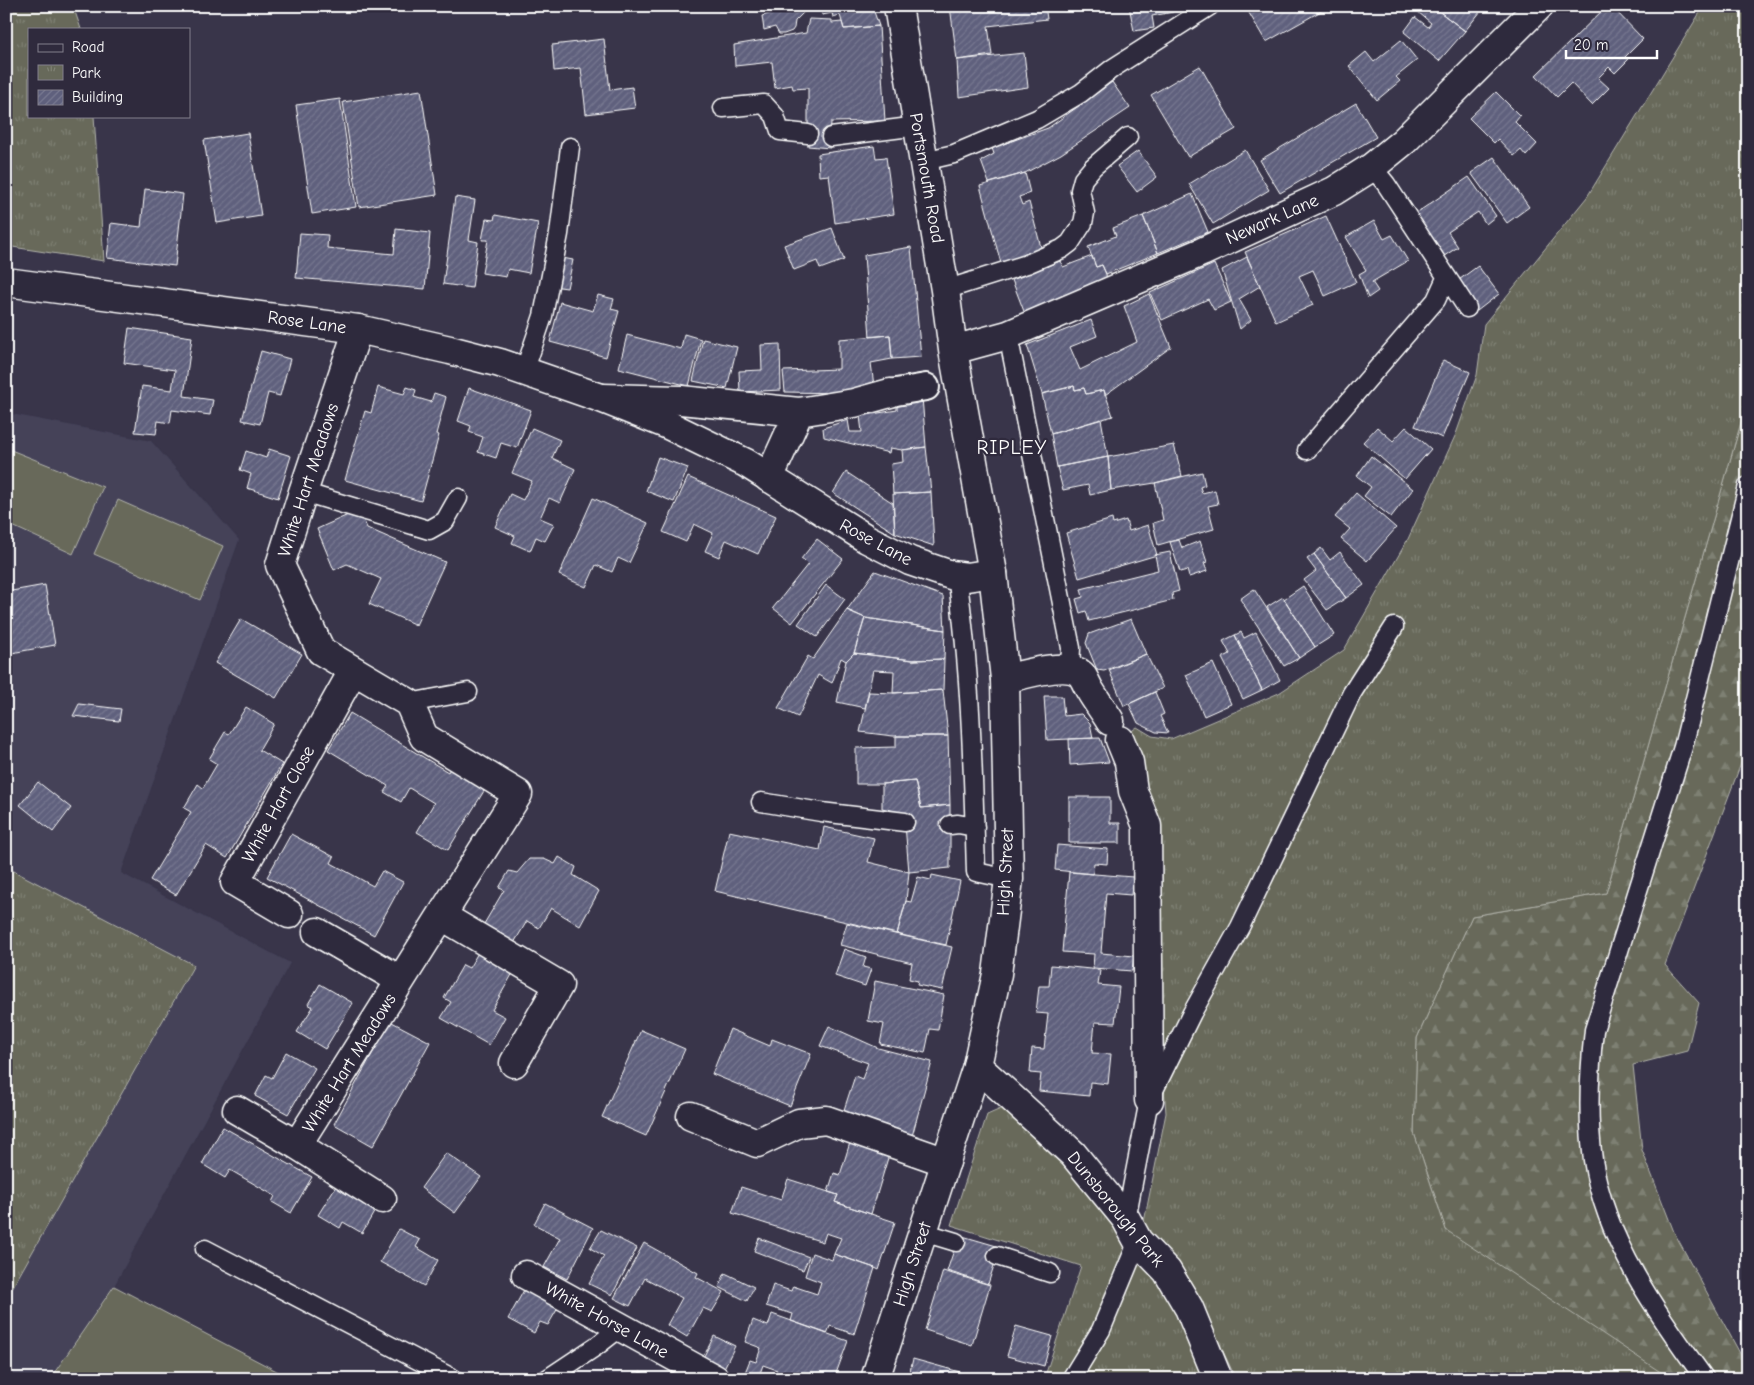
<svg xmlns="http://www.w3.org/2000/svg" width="1754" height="1385" font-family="'Comic Neue',sans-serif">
  <defs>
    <pattern id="forest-firs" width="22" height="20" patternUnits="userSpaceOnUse" patternTransform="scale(1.25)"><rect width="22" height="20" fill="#67695a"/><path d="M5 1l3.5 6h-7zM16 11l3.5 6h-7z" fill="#7e8073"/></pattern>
    <pattern id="park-tufts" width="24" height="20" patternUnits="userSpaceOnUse" patternTransform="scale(1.25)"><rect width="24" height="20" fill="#67695a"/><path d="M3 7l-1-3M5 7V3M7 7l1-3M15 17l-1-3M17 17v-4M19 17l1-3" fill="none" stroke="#7e8073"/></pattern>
    <pattern id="building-hatch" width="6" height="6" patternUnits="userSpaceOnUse" patternTransform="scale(1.25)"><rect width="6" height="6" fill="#5f607d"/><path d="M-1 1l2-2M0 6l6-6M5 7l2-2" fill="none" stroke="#777890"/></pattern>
  </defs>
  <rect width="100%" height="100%" fill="#39354a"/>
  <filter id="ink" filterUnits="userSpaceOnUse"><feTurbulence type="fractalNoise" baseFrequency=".02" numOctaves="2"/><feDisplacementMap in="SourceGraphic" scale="10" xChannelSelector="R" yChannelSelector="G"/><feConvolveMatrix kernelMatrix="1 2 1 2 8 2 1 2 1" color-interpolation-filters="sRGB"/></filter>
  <g filter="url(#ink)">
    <path fill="#444259" d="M6,413L151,441L239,540L121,873L290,963L114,1286L50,1379H6Z"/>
    <path fill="#67695a" stroke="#b3b4ac" d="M6,448L103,487L73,554L6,523Z
      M118,500L223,546L200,600L94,554Z
      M114,1286L292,1379H50Z"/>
    <path fill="url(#forest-firs)" stroke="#b3b4ac" d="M1748,398V745L1665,965L1699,1003L1687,1051L1633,1065L1642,1150L1674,1232L1748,1368V1379H1607L1446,1230L1414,1133L1417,1038L1472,916L1606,893Z"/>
    <path fill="url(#park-tufts)" stroke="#b3b4ac" d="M6,6H73L81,29H29V116H94L104,261L6,246Z
      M1704,6H1748V398L1606,893L1472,916L1417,1038L1414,1133L1446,1230L1671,1379H1236L1194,1290L1143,1227L1166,1113L1160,1033L1125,736L1137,727L1152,736L1171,739L1279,693L1344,650L1408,539L1456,434L1477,375L1484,324L1587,197Z
      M6,867L194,965L6,1299Z
      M1003,1108L1069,1160L1166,1284L1207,1379H1044L1081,1266L951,1225L987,1115Z"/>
    <path fill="url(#building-hatch)" stroke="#fff" d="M778,6H810L795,21L794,28L792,31L784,34H779L775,27L764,30L762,16L772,13Z
      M821,6H872L879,26L844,29L840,15L833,17L832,13L822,15Z
      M950,6H1045L1047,19L988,26L992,55L957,60Z
      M1129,6H1172L1173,12L1152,16L1154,28L1134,31Z
      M1245,6H1330L1266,42Z
      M1422,6H1432L1465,31L1439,61L1404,32L1415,17L1428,27L1431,23L1418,12Z
      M1432,6H1485L1465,31Z
      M1607,6H1611L1643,39L1625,57L1628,60L1615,73L1609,67L1598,78L1609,88L1592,105L1571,83L1557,97L1536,75Z
      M809,19L832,20V23L842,22L844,29L879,26L885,121L831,122L830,148L808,146V88L793,89L792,85L775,88L772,62L735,66L734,45L806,33Z
      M604,39L610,90L632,87L635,108L586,114L581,68L554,71L552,45Z
      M1401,40L1417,60L1396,77L1400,81L1377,100L1349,66L1366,52L1374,62Z
      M1024,53L1028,87L959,97L957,60Z
      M1200,66L1236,129L1188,157L1151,95Z
      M1112,82L1130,108L1061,154L1025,173L989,183L981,161L994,154L992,148L1048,128Z
      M421,90L437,195L359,207L343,102Z
      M1496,92L1520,116L1515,122L1537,144L1526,156L1521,150L1514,156L1498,139L1494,143L1469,118Z
      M340,99L356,207L312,214L296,105Z
      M1356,103L1376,137L1280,193L1260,160Z
      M248,133L261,216L217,223L204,140Z
      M874,146L876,158L886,157L894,214L835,223L829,175L819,176L818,154Z
      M1245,150L1269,190L1213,224L1189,184Z
      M1138,151L1157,177L1137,192L1117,166Z
      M1494,157L1529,207L1507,223L1471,173Z
      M1025,173L1030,193L1019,197L1022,205L1029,202L1043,255L1002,267L980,186Z
      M1469,177L1496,216L1486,224L1478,212L1448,232L1458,247L1438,260L1409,218Z
      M145,189L183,194L175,266L107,258L111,223L141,227Z
      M1192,194L1208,232L1158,253L1143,216Z
      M455,197L475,200L469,240L478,242L472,288L443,284Z
      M495,215L538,223L529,273L508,269L506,277L482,273L488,240H482L486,219L494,220Z
      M1143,216L1158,253L1106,274L1102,265L1096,267L1088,247L1116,236L1113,228Z
      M1326,216L1356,282L1325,296L1313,270L1299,276L1313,305L1276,322L1245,252Z
      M1374,221L1384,239L1392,235L1408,261L1372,282L1378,291L1368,298L1359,274L1366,270L1346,237Z
      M832,228L844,260L820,269L817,261L794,270L784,245Z
      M396,229L430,233L425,289L296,278L300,233L328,235L327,248L394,254Z
      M911,247L921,357L892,359L890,335L870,337L864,255Z
      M1092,256L1096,267L1102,265L1106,274L1107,282L1025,314L1012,280L1060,261L1063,267Z
      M557,257L573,260L567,288L552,286Z
      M1247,257L1260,286L1239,299L1251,320L1240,329L1222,270Z
      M1214,264L1231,302L1214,310L1208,299L1162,320L1150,293Z
      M1478,266L1499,294L1477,311L1456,282Z
      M1149,294L1171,347L1105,395L1104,390L1086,394L1084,388L1075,390L1074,386L1042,394L1027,345L1091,320L1097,336L1070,347L1080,370L1137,342L1124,306Z
      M598,295L614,299L611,309L619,311L606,357L550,342L560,302L593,311Z
      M129,328L192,337L184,396L213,400L210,415L172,410L170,423L158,421L156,434L135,432L142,386L172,390L175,370L124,363Z
      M684,334L701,339L689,386L619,368L627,335L681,349Z
      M890,335L892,359L871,363L874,386L842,393L785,392L783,371L839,369V339Z
      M703,339L737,347L727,388L693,381Z
      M780,344L781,390L740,392L739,371L762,370L761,345Z
      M261,351L290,359L280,396L268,393L260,424L242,420Z
      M1443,360L1470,372L1442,438L1415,426Z
      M1074,386L1075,390L1084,388L1086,394L1104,390L1113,416L1051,434L1042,394Z
      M378,387L404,394L407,387L416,390L414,397L431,402L434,393L446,397L436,434L439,435L421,501L345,480L365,411L371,413Z
      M469,388L531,410L517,448L501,443L496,458L478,452L483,437L469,432L471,426L458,421Z
      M922,397L926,447L902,450L890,448L889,453L824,437L823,428L848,420L850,432H862L860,416L897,410V402Z
      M1101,419L1108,457L1057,467L1051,434Z
      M1377,427L1393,441L1406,427L1431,449L1405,479L1363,442Z
      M532,428L560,440L552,458L575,469L560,503L549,498L540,518L554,524L545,541L536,537L530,551L512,543L515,536L495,527L510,494L523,500L532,481L512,473Z
      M1174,445L1182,476L1155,483L1111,490L1108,457Z
      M926,447L931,492L893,494L891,464L903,462L902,450Z
      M269,449L291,456L278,498L247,488L251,474L240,470L246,451L266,458Z
      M1371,456L1413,489L1391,517L1364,496L1371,487L1357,476Z
      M658,457L688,468L674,502L646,491Z
      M1108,457L1111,490L1090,495L1088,485L1063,490L1057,467Z
      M846,472L893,503L895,533L833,493Z
      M1202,472L1205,485L1200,487L1202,493L1215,490L1218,504L1208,506L1214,529L1158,545L1153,523L1163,520L1155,483Z
      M688,477L776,516L758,554L726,540L719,557L705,551L713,533L694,524L686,542L663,532Z
      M931,492L934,546L895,533L893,494Z
      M1356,493L1396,528L1367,561L1341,539L1350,529L1335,517Z
      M593,498L648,523L629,563L618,558L612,572L596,565L586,587L559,575Z
      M359,510L367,528L445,562L416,625L369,604L381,579L347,564L334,570L317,529Z
      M1112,519L1113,524L1126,520L1129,531L1148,525L1157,555L1079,578L1066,533Z
      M817,539L843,559L792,623L773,608L808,564L801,559Z
      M1179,540L1182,548L1200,541L1207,562L1204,563L1207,571L1189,577L1187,570L1180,572L1170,542Z
      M1321,548L1330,560L1340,552L1364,585L1346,598L1314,554Z
      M1170,552L1179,591L1172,593L1173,600L1089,621L1086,611L1080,613L1076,599L1083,597L1081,589L1158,570L1155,555Z
      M1314,554L1346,598L1327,610L1304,580L1316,571L1307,559Z
      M875,571L943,596L945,630L865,618L847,610Z
      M45,585L55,645L6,654V592Z
      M826,585L845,599L817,637L798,624Z
      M1303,586L1334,635L1315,647L1284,599Z
      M1254,589L1299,658L1284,666L1240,599Z
      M1283,597L1315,647L1299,658L1267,607Z
      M847,610L865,618L854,653L846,661L841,658L832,683L818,675L798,717L778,708L808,656L813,659Z
      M865,618L945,630L944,659L913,660L854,653Z
      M241,619L302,654L276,698L215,663Z
      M1131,619L1146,654L1104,671L1097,670L1086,643L1089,634Z
      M1241,632L1244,638L1256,632L1280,680L1262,690L1235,635Z
      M1235,635L1262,690L1243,699L1222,658L1230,654L1223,641Z
      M854,653L913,660L944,659L943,690L893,693L894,671L873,670L865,708L837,702L846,661Z
      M1146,654L1163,688L1124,706L1109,670Z
      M1213,663L1231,704L1204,716L1186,675Z
      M943,690L948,736H893L860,732L869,692L893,693Z
      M1155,692L1164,714L1160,716L1168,733L1156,732L1138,723L1129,704Z
      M1044,696H1062L1064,716L1081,714L1090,723L1093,738L1047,740Z
      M79,704L121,709L119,721L73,716Z
      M246,707L274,724L259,750L282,764L227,858L206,845L176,895L150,880L191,812L184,808L198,784L203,788L217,764L209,759L225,732L229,734Z
      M350,713L448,772L452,765L487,786L448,850L417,832L434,803L409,788L401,802L384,792L388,786L328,750Z
      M896,736H948L950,805L921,808L915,781L882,784H856V748L896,747Z
      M1100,738L1109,762L1070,765L1069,739Z
      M915,781L921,808L950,805V868L909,872L904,813L882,808V784Z
      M38,782L71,808L53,832L20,805Z
      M1069,797H1110V823H1120V843H1069Z
      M824,827L874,838L868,862L909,872L906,901L897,934L715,891L729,831L820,850Z
      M291,834L334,857L331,863L373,886L382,871L403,882L374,935L267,877Z
      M1057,845L1108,849L1107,864L1094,863L1093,874L1055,870Z
      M559,857L576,867L573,875L599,891L580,926L551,908L539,928L527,921L514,943L484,924L504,890L499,888L509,871L517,873L529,859H544L555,864Z
      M1069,872L1133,877L1131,895L1106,893L1101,953L1134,956L1132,971L1093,968L1094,954L1062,952Z
      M932,875L960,881L946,945L897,934L906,901L911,902L918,877L931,880Z
      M847,923L952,947L942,990L917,985L918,981L909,979L912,963L840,945Z
      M844,949L866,957L863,967L871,969L865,986L835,976Z
      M479,951L514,971L492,1010L505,1017L489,1045L441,1018L451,1002L444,998L463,965L469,968Z
      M1051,965L1100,970L1098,985L1119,987L1115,1023L1095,1022L1092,1053L1111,1054L1108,1084L1090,1082L1089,1096L1039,1091L1041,1074L1030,1073L1032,1048L1044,1049L1048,1014L1036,1013L1039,986H1049Z
      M875,981L944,995L938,1030L930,1029L925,1053L880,1044L884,1024L868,1021Z
      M320,984L353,1003L325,1049L297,1032L313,1007L308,1004Z
      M390,1021L430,1042L373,1146L334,1124Z
      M829,1026L878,1048L932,1062L911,1140L842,1116L855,1076L862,1079L868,1063L820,1046Z
      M730,1029L770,1046L772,1039L811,1054L790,1106L712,1074Z
      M641,1030L685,1049L646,1136L602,1117Z
      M286,1052L315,1068L288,1114L255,1096L266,1075L272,1078Z
      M223,1127L312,1177L291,1213L272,1202L275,1196L230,1170L225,1178L202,1164Z
      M852,1136L891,1148L871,1214L835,1202L838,1195L828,1192L834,1173L840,1175Z
      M446,1153L481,1177L455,1213L421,1188Z
      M788,1179L838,1195L835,1202L895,1222L879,1270L875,1268L834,1254L841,1238L826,1233L823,1242L732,1213L741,1187L781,1200Z
      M336,1186L376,1209L362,1233L343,1222L340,1228L318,1215Z
      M545,1203L593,1228L567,1279L544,1267L560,1238L534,1224Z
      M399,1229L420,1240L416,1247L438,1260L424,1286L380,1262Z
      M601,1230L637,1248L612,1295L589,1284L604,1256L590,1248Z
      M959,1235L1000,1247L988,1284L947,1271Z
      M759,1238L809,1257L803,1270L754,1251Z
      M644,1243L698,1273L696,1277L724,1292L712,1312L703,1308L687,1337L667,1325L682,1298L645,1278L630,1306L614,1298Z
      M812,1253L832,1260L834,1254L875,1268L854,1334L830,1326L827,1334L791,1321L793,1314L766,1306L773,1285L791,1291L793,1286L817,1294L821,1282L805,1276Z
      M943,1271L990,1285L972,1345L925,1330Z
      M725,1273L754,1287L747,1301L719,1287Z
      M524,1290L558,1308L548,1325L540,1322L534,1333L508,1319Z
      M772,1314L848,1341L834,1379H773L777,1370L763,1365L758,1379L744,1375L750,1360L756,1362L761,1348L745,1342L753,1320L768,1326Z
      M1016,1326L1052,1336L1044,1366L1007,1356Z
      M714,1336L735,1346L723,1370L702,1360Z
      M913,1359L960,1372L959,1379H908Z
      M640,1372L656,1379H637Z"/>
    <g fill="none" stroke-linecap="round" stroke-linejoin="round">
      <g stroke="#fff" stroke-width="21">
        <path id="service" d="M723,108L764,104L775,116L780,131L808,134
          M831,137L918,126
          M924,161L954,154L1037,119L1081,93L1113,68L1210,6
          M1372,167L1386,184L1467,308
          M945,290L1027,264L1062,249L1070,243L1083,223L1085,213L1080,190L1083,179L1093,167L1128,137
          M1008,335L1071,648L1070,669
          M524,372L543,316L559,234L570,147
          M1307,450L1436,300L1446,278
          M303,492L429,530L445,521L458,498
          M957,576C971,674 973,773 976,872L1009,879
          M409,703L468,692
          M761,802L821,812L905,822
          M950,825L958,824L975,827
          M1126,1219L1149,1100L1192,1013L1240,927L1352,693L1394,627
          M923,1232L956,1242
          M205,1249L454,1379
          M997,1256L1050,1273
          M547,1379L598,1345L621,1327
          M1071,1379L1101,1330L1138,1241
          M1705,1379C1658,1315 1605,1240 1593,1160C1587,1116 1589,1074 1594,1030L1683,747L1748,486"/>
      </g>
      <g stroke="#fff" stroke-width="30">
        <path id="pedestrian" d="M890,393L926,387"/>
      </g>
      <g stroke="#fff" stroke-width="31">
        <path id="minor" d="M358,329L303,492L280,565L321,651L409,703L424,737L518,794L297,1145L382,1199
          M603,398L681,400L799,412L854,403L890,393
          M769,478L799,412
          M1005,679C1022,675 1067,661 1081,674C1085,679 1087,686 1091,692C1097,702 1104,711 1110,721
          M1120,740L1129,762L1133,791L1147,826L1149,1100
          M289,914L235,882L353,671
          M442,916L559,985L514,1063
          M317,932L400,980
          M977,1066L1073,1154L1126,1219L1138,1241L1167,1271L1189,1308L1218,1379
          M237,1110L297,1145
          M691,1116L757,1143L799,1123L826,1120L946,1162
          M526,1275L715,1379"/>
      </g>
      <g stroke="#fff" stroke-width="31">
        <path id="tertiary" d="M6,282L358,329L450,350L500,363L601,398L666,424L746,463L867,539L910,561L951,575L967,577L993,573"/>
      </g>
      <g stroke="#fff" stroke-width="31">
        <path id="secondary" d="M953,350L1008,335L1202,252L1334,191L1372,167L1404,141L1539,6
          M875,1379L977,1066L997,974L1009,879L1005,679L993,573L953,350L945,290L898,6"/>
      </g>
      <use href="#service" stroke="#2f2a3d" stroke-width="18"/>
      <use href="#pedestrian" stroke="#2f2a3d" stroke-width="26"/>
      <use href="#minor" stroke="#2f2a3d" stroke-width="28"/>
      <use href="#tertiary" stroke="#2f2a3d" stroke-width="28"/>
      <use href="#secondary" stroke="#2f2a3d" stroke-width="28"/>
    </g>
  </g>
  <g text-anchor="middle" stroke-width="4.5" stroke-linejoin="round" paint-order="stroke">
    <g font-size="18" fill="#fff" stroke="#2f2a3d">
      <text transform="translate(927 178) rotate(80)" y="6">Portsmouth Road</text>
      <text transform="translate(1272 219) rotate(-24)" y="6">Newark Lane</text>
      <text transform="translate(307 322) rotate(8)" y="6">Rose Lane</text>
      <text transform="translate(308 480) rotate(-72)" y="6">White Hart Meadows</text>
      <text transform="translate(876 542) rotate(28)" y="6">Rose Lane</text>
      <text transform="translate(278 804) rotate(-61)" y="6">White Hart Close</text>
      <text transform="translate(1005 872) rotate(-87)" y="6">High Street</text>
      <text transform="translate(349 1063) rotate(-58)" y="6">White Hart Meadows</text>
      <text transform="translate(1116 1209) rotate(51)" y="6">Dunsborough Park</text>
      <text transform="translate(912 1264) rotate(-72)" y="6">High Street</text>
      <text transform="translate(607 1320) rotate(29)" y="6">White Horse Lane</text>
    </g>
    <g font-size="20" letter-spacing="1" fill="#fff" stroke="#2f2a3d">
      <text x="1012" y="454">RIPLEY</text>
    </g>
  </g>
  <rect width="1754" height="1385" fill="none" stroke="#2f2a3d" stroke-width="25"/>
  <rect x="12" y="12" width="1729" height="1360" fill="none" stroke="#fff" stroke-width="2" filter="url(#ink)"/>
  <rect x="28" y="28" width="162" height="90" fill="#2f2a3d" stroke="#827f8b"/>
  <rect x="38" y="44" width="25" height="8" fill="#2f2a3d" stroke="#827f8b"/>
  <text x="72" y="52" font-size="15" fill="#ffffff">Road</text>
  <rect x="38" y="65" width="25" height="15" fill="url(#park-tufts)" stroke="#827f8b"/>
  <text x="72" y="78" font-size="15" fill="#ffffff">Park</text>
  <rect x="38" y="90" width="25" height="15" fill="url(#building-hatch)" stroke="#827f8b"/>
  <text x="72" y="102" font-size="15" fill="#ffffff">Building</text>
  <path d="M1566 50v8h91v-8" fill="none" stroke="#ffffff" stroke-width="2.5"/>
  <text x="1574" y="50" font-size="15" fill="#ffffff" stroke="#2f2a3d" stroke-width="4" paint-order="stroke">20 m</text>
</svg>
